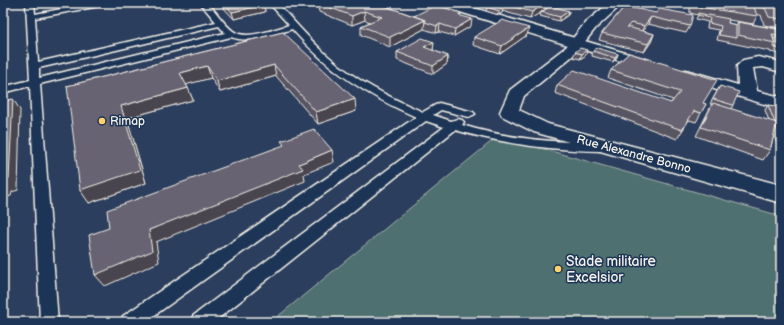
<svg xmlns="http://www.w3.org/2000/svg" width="784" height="325" font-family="'Balsamiq Sans',sans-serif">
  <rect width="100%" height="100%" fill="#2c3e5d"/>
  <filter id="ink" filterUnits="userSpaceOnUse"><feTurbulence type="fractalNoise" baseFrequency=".025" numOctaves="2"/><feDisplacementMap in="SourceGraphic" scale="8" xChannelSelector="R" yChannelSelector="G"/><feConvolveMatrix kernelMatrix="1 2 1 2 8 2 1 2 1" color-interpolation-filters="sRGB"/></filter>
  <g filter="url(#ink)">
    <path fill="#507070" stroke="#a2b0ac" d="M498,136L781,216V322H271Z"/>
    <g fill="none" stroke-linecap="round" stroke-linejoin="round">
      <g stroke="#f4f1e8" stroke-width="3">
        <path id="lane" d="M26,3H34L35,14L93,3H109L105,5L35,18L38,62L216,22L200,3H208C216,12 224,24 233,31C245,41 275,29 289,25L269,3H277C294,21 310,40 328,56C356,81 389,97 423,112L439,103L473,112L475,114L469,117L441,110L433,115L451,121L458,119L462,120L464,122L462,125C507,139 554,142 601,143L607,147L601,151C551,150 503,144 455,130L214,322H191L193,316L444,127L426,121L145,322H121L123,316L416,117C366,95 328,70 292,29C272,35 251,44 231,37L40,84L58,322H40L30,86L3,93V87L30,80ZM219,26L225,33L39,78V68Z"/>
      </g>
      <g stroke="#f4f1e8" stroke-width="3">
        <path id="street" d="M438,3H457L659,63L661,66L659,69L653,71L647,69L440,6Z
          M758,57L781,62V72L763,67L753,68L757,91L781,97V109L680,79L678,75L680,71L686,70L738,85L737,66L743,60Z"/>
      </g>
      <g stroke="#f4f1e8" stroke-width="3">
        <path id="secondary" d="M609,3H623L595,29L576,53L524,96L519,110L548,124L781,185V203L534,132L502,116L500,112L510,90L566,47L585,23Z"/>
      </g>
      <use href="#lane" fill="#1d3557" fill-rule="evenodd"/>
      <use href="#street" fill="#1d3557" fill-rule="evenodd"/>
      <use href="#secondary" fill="#1d3557" fill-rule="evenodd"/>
    </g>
    <path fill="#595563" stroke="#f4f1e8" d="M219,3H261L264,5L265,12L234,19Z
      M305,3H385V6L414,16L461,13L460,16L471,26L454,36L439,32L436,33L424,29L390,47L361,35V26L370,22L365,20L352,25L319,12L318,5L308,6Z
      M487,3H546L545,10L569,11L568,15L559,21L540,16L541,12L530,19L502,11V13L499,15L486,11L487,7L490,5L486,4Z
      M690,3H753L754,8L757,3H781V28L764,25L761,15H756L757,16L753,24L729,20L728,23L736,25L738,22L781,29V54L770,52V51L717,40L719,30L707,28L708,22L696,19L698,15L690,13Z
      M625,6L690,26L686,33L648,24L643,31L654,34L651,42L644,52L599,40L602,33Z
      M283,32L356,111L318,124L276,76L220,92L211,78L186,84L193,100L127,118L146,183L89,203L67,86Z
      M527,35L500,54L473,45L474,37Z
      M434,42L433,50H432L448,56L447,64L433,74L397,60V52Z
      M593,51L618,54L616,59L613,62L592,56Z
      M575,52L586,55L580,59L573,57Z
      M629,53L703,103L706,104L696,122L689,120L677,139L555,93L557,85L671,103L673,100L608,78L611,70Z
      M720,86L733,105L731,109L769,121L765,110L768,105L781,107V145L777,144L774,135L770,150L763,160L696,136L712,104H710Z"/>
    <path fill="#484550" stroke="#f4f1e8" d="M308,3H319H318V5L308,6Z
      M383,3H385V7L375,6Z
      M546,3L545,10L530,19L532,12Z
      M264,5L265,12L234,19L232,12Z
      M503,8L502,13L499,15V11Z
      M364,11L365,20L352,25V16Z
      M569,11L568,15L559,21L560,17Z
      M651,17L648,24L641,33L644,26Z
      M472,19L471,26L454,36L455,29Z
      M425,20L424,29L390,47V37Z
      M440,24L439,32L436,33L437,26Z
      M529,28L527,35L500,54L502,46Z
      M654,34L651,42L644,52L648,44Z
      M434,42L433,50L423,55L424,47Z
      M587,50L586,55L580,59L582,54Z
      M618,54L616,59L613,62L615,58Z
      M448,56L447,64L433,74V66Z
      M274,65L276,76L220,92L217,81Z
      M207,66L211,78L185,85L180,73Z
      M188,88L193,100L127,118L146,183L89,203L80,190L121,106Z
      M13,99L20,110L18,190L12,192L11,196L3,198V180Z
      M355,99L356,111L318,124L316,112Z
      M332,150L334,162L304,174L305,181L156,242L159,262L105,286L95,275L149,230L299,164Z"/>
    <path fill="#676373" stroke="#f4f1e8" d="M224,3H261L264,5L232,12Z
      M318,3H376L425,20L390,37L361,26L382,17L364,11L352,16Z
      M376,3H383L380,4Z
      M500,3H546L532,12Z
      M693,3H753L757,16L693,6Z
      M763,3H781V19L769,17L765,8L758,7L757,4L764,5Z
      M436,5L461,13L458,15L472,19L455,29L440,24L437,26L425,22V20L414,16Z
      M491,5L503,8L499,11L487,7Z
      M551,6L569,11L560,17L541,12Z
      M625,6L656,13L659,9L693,15L690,26L651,17L644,26L631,23L627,27L654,34L648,44L602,33Z
      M698,13L729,19L728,23L736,25V38L719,35L721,26L709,23L710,18L698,15Z
      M502,20L529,28L502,46L474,37Z
      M738,22L777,29L778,35L772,34L775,43L738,35Z
      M775,28L781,29V49L773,47V46L775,43L773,38H776L778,35L777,29Z
      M283,32L355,99L316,112L274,65L217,81L207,66L180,73L188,88L121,106L140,170L80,190L67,86Z
      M422,38L434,42L424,47L448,56L433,66L397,52Z
      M580,48L587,50L582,54L575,52Z
      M597,48L618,54L615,58L593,51Z
      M629,53L717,80L703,103L706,104L701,113L694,111L682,130L557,85L574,70L671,103L680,92L611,70Z
      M720,86L739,92L733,105L713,99Z
      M13,99L9,178L3,180V101Z
      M713,103L777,123L770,150L701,127Z
      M768,105L781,107V139L776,126L777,123H775Z
      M314,129L332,150L299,164L303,169L149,230L152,251L95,275L89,235L109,228L107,210L284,145L281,141Z"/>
  </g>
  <g fill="#ffd166" stroke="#1d3557" stroke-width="1.5">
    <circle cx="102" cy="121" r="4"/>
    <circle cx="558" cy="269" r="4"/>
  </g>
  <g text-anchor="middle" stroke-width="3" stroke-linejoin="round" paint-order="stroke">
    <g font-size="12" fill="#f4f1e8" stroke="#1d3557" text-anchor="start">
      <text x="110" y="125">Rimap</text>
    </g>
    <g font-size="12" fill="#f4f1e8" stroke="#1d3557">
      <text transform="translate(634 154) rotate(15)" y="4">Rue Alexandre Bonno</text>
    </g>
    <g font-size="14" fill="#f4f1e8" stroke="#1d3557" text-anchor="start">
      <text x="566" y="266">Stade militaire<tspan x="566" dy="16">Excelsior</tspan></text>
    </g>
  </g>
  <rect width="784" height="325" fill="none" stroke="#1d3557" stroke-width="16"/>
  <rect x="8" y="8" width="768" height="309" fill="none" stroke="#f4f1e8" stroke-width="1.5" filter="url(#ink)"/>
</svg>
